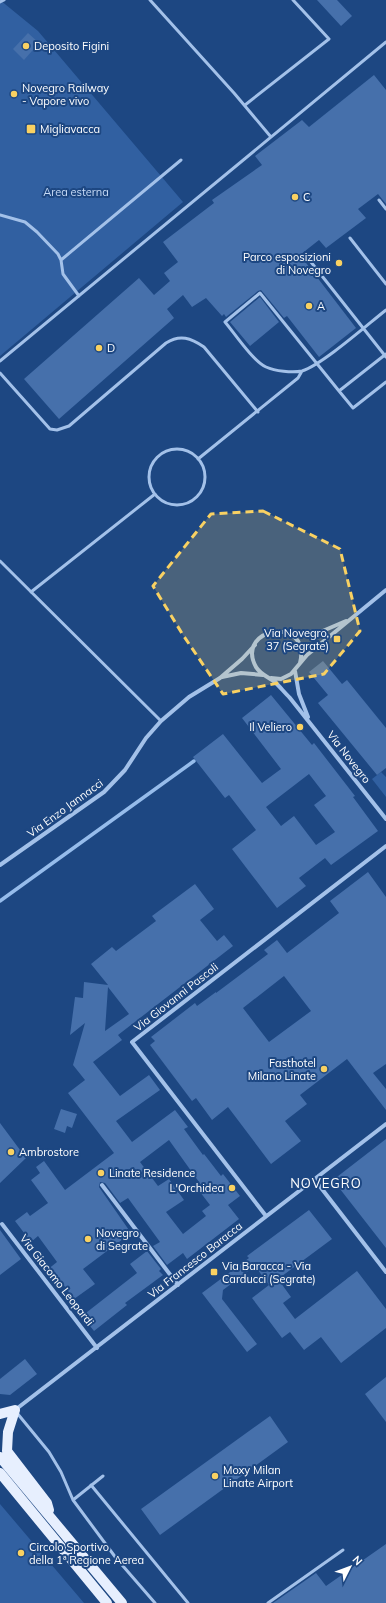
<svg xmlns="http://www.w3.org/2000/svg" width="386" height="1603" font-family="Mulish,sans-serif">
  <rect width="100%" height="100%" fill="#1d4782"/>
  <path fill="#3160a1" d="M0,0L38,31L183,202L0,356Z
    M381,772L386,777V797L372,779Z
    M0,1504L84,1603H0Z"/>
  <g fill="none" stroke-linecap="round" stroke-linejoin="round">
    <path stroke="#96bceb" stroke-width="3.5" d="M0,901L194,761"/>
  </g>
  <path fill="#4670ab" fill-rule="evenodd" d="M317,0H337L352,16L341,26Z
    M28,33L39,43L24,60L13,49Z
    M374,75L386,90V204L378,194L358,209L366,218L326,248L319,240L300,255L356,328L319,357L287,316L284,318L261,290L258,291L226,317L224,314L222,316L206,298L192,307L183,295L167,309L174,318L59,419L24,379L139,278L154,295L170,281L164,273L178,262L163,242L214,203L212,200L262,165L255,156L302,120L309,127Z
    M260,297L279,322L250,346L230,322Z
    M323,661L342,684L347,680L386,728V768L377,775L318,703L328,695L309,672Z
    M271,695L312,745L314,743L355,796L353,797L378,831L331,865L325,858L299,878L306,886L277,908L232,849L256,830L229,795L225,798L193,757L223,734L262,783L281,769L242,718ZM309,774L326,796L314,805L335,832L316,845L294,816L281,826L266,807Z
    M368,872L386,897V1064L373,1073L386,1089V1110L347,1059L300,1095L307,1104L285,1121L301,1141L271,1164L228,1107L212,1120L196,1098L192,1101L150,1045L155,1041L151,1037L195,1003L197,1006L216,992V993L268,954L264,950L277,940L287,953L339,913L330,901ZM284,976L311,1011L269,1042L243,1008Z
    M195,884L214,909L200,920L217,941L224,935L233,946L118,1035L122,1040L93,1062L120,1096L149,1075L160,1090L116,1121L132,1142L175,1110L188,1127L184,1129L203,1155L204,1154L221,1176L223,1174L240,1196L228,1205L239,1219L187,1259L183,1253L167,1265L153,1246L160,1242L128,1198L120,1203L105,1183L100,1182L99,1187L131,1233L83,1269L95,1284L74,1299L63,1284L60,1287L47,1270L57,1262L38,1236L31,1242L15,1221L27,1212L30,1216L48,1203L31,1180L40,1173L36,1167L44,1161L65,1190L114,1153L68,1093L85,1080L73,1065L85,1023L70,1035L75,997L83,998L84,982L108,985L91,964L112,947L116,951L156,921L152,916ZM108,987L129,1014L105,1031ZM169,1140L204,1189L200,1192L210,1205L202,1211L206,1216L183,1234L166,1212L184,1200L169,1179L158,1186L140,1162Z
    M61,1109L77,1114L72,1128L67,1126L65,1133L54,1129Z
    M0,1123L26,1158L0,1183Z
    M386,1139V1248L333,1180Z
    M309,1210L332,1239L278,1279L291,1297L283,1303L295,1319L357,1271L386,1309V1328L341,1363L321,1337L304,1350L290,1332L282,1338L252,1298L269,1285L255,1266L223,1290L222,1299L257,1344L247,1352L202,1293L249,1258L247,1256Z
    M0,1230L21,1259L0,1275Z
    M147,1251L161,1269L159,1271L163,1275L125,1303L127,1305L94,1331L82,1316L137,1273L130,1264Z
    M25,1359L37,1374L10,1395L0,1394V1379Z
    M386,1377V1422L365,1394Z
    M270,1416L288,1442L160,1535L141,1509Z
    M386,1544V1603H273L316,1573L326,1586Z"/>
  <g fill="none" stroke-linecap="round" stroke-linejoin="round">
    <path stroke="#a3c1e9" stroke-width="3" d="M150,0L234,93L271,137
      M0,2L4,0
      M245,105L329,39L293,0
      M379,200L386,209
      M0,215L25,222L37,232L58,254L61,260L63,274L79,296
      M350,238L386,284
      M307,257L386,357
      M61,260L181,160
      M386,310C368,324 322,365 302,371C292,373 275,371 266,367C253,361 235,334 225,322L260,293L339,391L386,354
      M0,361L386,42
      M0,373L50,429L57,430L69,426L166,343C180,334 191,338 204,347L258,412
      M339,391L353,408L386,382
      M149 477a28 28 0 1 1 56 0a28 28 0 1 1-56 0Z
      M198,459L298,378L302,371
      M0,561L161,721
      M31,592L155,494
      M17,1413L49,1452L61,1472L73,1500L116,1558L155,1603
      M91,1485L188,1603
      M73,1500L103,1476
      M268,1603L343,1550"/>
    <path stroke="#a3c1e9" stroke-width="4" d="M292,636L318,633L346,621
      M300,663C312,615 234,627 256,667C260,674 268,677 275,682C280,687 285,693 290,698L386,819
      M295,671L299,694L308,717
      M222,677L241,673L263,675
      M271,678L281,679L291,674L307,655L386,590
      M0,865L104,792L125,770L146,738L161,721L189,697L220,678L242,659L255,645
      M315,1180L386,1272
      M102,1185L178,1285
      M266,1216L132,1042L386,846
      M2,1224L97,1348
      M15,1410L386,1124"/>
    <path stroke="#e7effe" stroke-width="10" d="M0,1414L15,1410L8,1432L7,1451L47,1503L49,1510
      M0,1457L122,1603
      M0,1473L107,1603"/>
  </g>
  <path fill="#f9d162" fill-opacity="0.2" stroke="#f9d162" stroke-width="3" stroke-dasharray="8 5" stroke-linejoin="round" d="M263,511L340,549L360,631L324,674L223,694L183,635L153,586L211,514Z"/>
  <g fill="#f9d162" stroke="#1d4782" stroke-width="1.5">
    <circle cx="26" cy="46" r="4"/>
    <circle cx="14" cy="94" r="4"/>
    <rect x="26" y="124" width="10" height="10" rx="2"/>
    <circle cx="295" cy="197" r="4"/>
    <circle cx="339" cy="263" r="4"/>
    <circle cx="309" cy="306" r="4"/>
    <circle cx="99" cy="348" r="4"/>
    <rect x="333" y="635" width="8" height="8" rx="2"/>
    <circle cx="300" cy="727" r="4"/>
    <circle cx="324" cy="1069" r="4"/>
    <circle cx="11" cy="1152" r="4"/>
    <circle cx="101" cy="1173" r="4"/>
    <circle cx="232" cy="1188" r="4"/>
    <circle cx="88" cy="1239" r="4"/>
    <rect x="210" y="1268" width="8" height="8" rx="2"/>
    <circle cx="215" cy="1476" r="4"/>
    <circle cx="21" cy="1553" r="4"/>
  </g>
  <g text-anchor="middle" stroke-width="4" stroke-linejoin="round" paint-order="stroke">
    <g font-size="11" fill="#fff" stroke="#1d4782" text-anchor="start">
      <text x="34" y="50">Deposito Figini</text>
      <text x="22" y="92">Novegro Railway<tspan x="22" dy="13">- Vapore vivo</tspan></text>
      <text x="40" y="133">Migliavacca</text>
      <text x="303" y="201">C</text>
      <text x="331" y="261" text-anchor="end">Parco esposizioni<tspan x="331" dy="13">di Novegro</tspan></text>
      <text x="317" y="310">A</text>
      <text x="107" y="352">D</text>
      <text x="329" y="637" text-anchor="end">Via Novegro,<tspan x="329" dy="13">37 (Segrate)</tspan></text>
      <text x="292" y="731" text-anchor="end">Il Veliero</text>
      <text x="316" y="1067" text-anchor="end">Fasthotel<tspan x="316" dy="13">Milano Linate</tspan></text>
      <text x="19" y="1156">Ambrostore</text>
      <text x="109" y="1177">Linate Residence</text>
      <text x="224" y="1192" text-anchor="end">L'Orchidea</text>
      <text x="96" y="1237">Novegro<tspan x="96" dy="13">di Segrate</tspan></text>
      <text x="222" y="1270">Via Baracca - Via<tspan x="222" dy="13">Carducci (Segrate)</tspan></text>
      <text x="223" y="1474">Moxy Milan<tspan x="223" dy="13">Linate Airport</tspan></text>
      <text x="29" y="1551">Circolo Sportivo<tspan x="29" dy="13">della 1ª Regione Aerea</tspan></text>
    </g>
    <g font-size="11" fill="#c8dcf7" stroke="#1d4782">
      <text x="76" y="196">Area esterna</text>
    </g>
    <g font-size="11" fill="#fff" stroke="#1d4782">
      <text transform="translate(349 757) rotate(52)" y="4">Via Novegro</text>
      <text transform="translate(65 808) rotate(-36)" y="4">Via Enzo Jannacci</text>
      <text transform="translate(176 997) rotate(-38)" y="4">Via Giovanni Pascoli</text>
      <text transform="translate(195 1260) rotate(-38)" y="4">Via Francesco Baracca</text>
      <text transform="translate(57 1280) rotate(52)" y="4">Via Giacomo Leopardi</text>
    </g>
    <g font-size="13" letter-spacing="1" fill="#fff" stroke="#1d4782">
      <text x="326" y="1188">NOVEGRO</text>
    </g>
  </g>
  <g transform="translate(350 1567) rotate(48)" stroke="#1d4782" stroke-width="3" paint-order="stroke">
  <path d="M0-3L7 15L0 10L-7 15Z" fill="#ffffff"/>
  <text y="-6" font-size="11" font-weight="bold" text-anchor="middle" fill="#ffffff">N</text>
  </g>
</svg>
